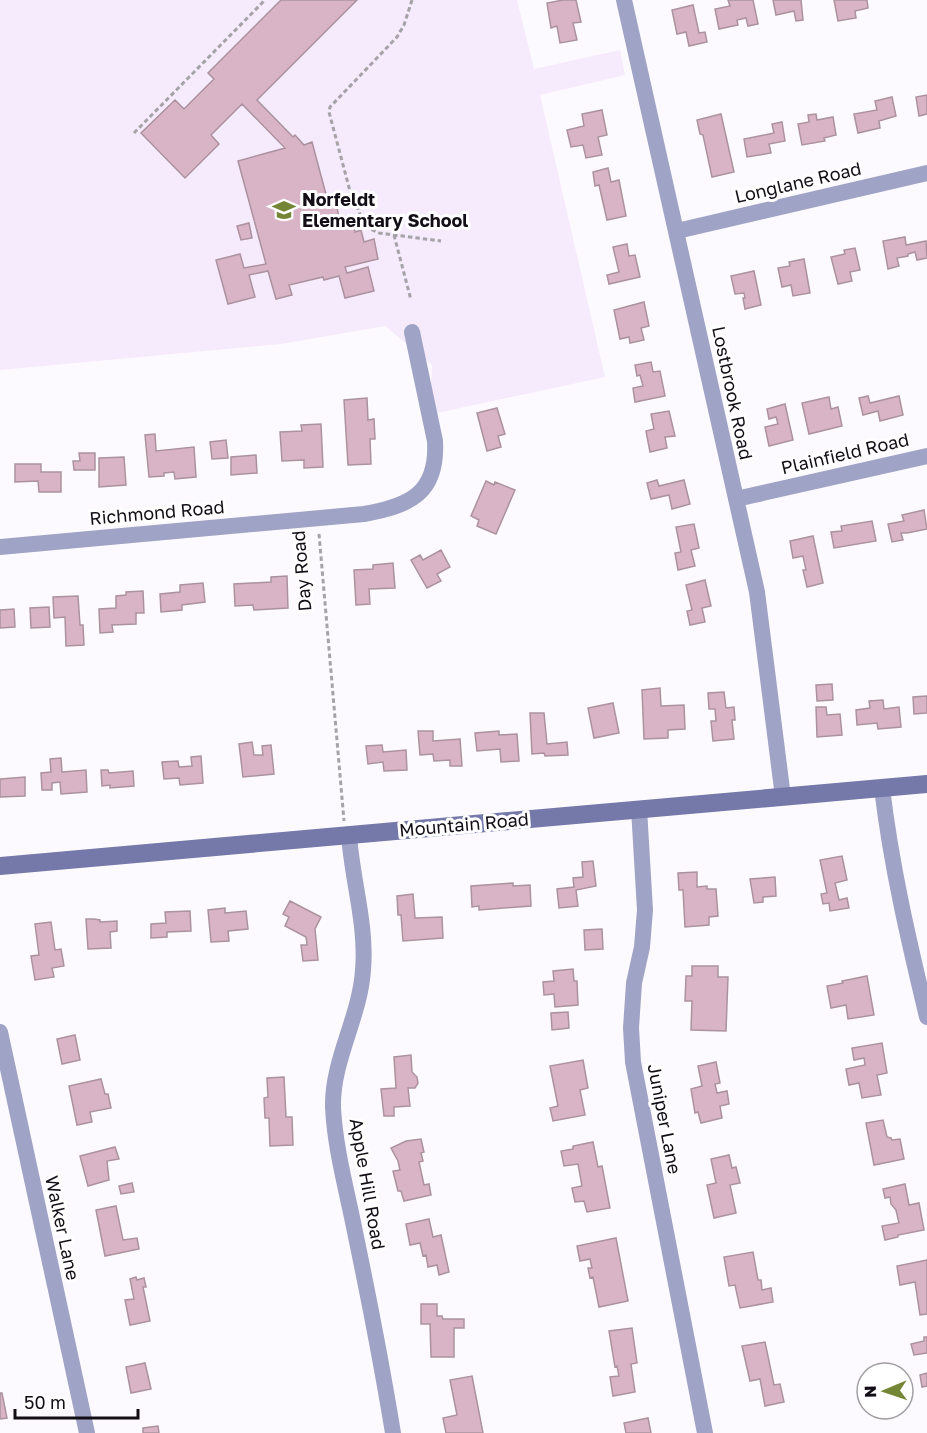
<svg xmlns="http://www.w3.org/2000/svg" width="927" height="1433" font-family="'Golos Text',sans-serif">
  <rect width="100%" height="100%" fill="#fdfaff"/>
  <path fill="#f6eafd" d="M0,0H517L534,69L620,50L625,75L540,95L605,377L437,413L431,389L432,365L385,326L281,344L0,370Z"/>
  <path fill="#d9b4c7" stroke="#ab929e" stroke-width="1.5" d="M281,0H357L257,100L293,137L295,135L304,145L312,142L327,198L335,196L339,218L345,216L349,228L354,226L355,232L361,230L364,242L374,239L378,259L345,267L347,273L368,267L374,291L345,298L339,276L324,280L323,277L289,285L292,295L276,299L268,271L249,275L255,297L228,304L216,260L240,254L244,268L266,264L238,161L285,148L242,104L211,135L219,144L185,178L141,133L175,100L184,109L214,79L208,73Z
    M563,0H576L581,22L573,23L577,40L560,43L557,26L551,28L547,3Z
    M728,0H753L758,24L748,26L746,18L737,20L738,25L719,29L715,9L730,6Z
    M773,0H801L803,20L796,21L794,11L776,15Z
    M834,0H867L868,8L855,11L856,18L838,21Z
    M693,5L699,33L705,32L707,42L689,46L686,32L677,34L672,10Z
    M927,95V114L919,116L916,97Z
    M892,97L896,116L879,121L880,128L858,133L854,114L877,110L875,101Z
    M602,110L607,135L598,137L602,155L586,158L583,145L571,147L567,130L584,126L582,114Z
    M721,114L734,172L712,177L703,135L700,134L697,120Z
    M816,114L817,120L833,117L836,135L824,138L825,141L802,145L798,124L809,122L808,115Z
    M782,122L785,141L769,144L771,153L747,157L744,139L774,133L772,124Z
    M608,168L611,182L619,180L626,216L607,220L599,185L595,186L593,172Z
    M249,223L252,238L241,240L237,226Z
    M905,237L906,245L926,241L927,258L917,260L915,252L908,254V256L897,258L899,266L888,269L883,241Z
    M627,244L629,256L635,255L640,277L609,284L607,275L619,272L613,247Z
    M855,248L860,270L850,272L852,281L838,284L831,257L845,254L844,250Z
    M804,259L810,293L793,296L791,285L782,287L778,268L790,266L789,262Z
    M754,271L761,305L745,309L743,298H745L744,293L735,294L731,276Z
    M644,302L649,326L641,328L644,340L630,343L629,337L620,339L614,310Z
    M651,362L653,372L660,371L665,396L635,402L633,388L643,386L640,375L637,376L635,365Z
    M868,396L870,403L899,396L903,415L880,421L878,411L863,415L859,398Z
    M829,397L831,409L838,407L842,426L809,434L802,403Z
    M367,398L368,420L374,419L375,439H370L371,464L348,465L344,400Z
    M785,404L793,440L769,446L765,427L778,424L776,417L769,419L767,409Z
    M497,408L505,434L498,436L501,447L487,451L477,413Z
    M669,411L675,436L665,437L667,448L650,452L646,431L654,429L651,414Z
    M321,424L323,467L304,468V460L282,461L280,432L302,431L301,425Z
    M155,434L156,451L194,447L196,477L175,479L174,472L164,473V476L149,477L145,435Z
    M226,440L228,458L212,459L210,442Z
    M79,453H95V470H74L73,461H80Z
    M256,455L257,473L231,475V457Z
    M124,457L126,485L99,487V458Z
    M15,464H41V472H61V492H39L38,481L15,482Z
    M657,480L659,486L684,480L690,504L672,509L669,495L651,499L647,483Z
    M486,481L494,485L495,482L515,490L496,534L477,526L479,520L471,516Z
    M924,510L927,529L907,533H901L903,540L892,542L888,524L904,521L902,515Z
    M872,521L876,541L834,548L831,532L842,531L841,526Z
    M694,524L699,548L691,550L695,566L678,570L675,553L681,552L676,527Z
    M813,536L823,583L807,587L803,570H806L803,556L793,558L790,541Z
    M441,550L450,567L437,574L441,581L427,588L411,560L420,555L423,560Z
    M393,563L395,588L369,589L370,604L356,605L354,570L373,569V565Z
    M287,576L288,608L254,610L253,605L235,606L234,584L271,582V577Z
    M705,580L711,606L702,608L705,622L690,625L687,611L692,610L686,585Z
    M203,583L205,602L182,605V610L161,612L160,594L180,592V585Z
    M143,591L144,613H136V624L112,625L113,632L100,633L99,609L116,608V596L126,595V592Z
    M78,596L80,625H83L84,645L66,646L65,617L54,618L53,597Z
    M49,607L50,627L31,628L30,608Z
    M14,609L15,627L0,628V610Z
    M832,684L833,700L817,701L816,685Z
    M660,688L661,706L684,705L685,729L668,730V738L644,739L642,690Z
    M724,692L726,708L734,707L735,720H732L734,739L713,741L711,721H716L715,709H709L708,693Z
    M927,696V713L914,714L913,697Z
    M883,700L884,709L899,707L901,727L878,729L877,723L857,725L856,710L870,708L869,701Z
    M613,703L619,733L594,738L588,708Z
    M816,707H826L827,715L840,714L842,735L817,737Z
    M530,713H544L547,744L567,742L568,755L545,756L544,753L532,754Z
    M418,731H433V741L460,739L462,766H450V760L434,761L433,754L420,755Z
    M499,731V735L517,734L519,761L501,762L500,749L477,751L475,733Z
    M252,742L254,755H263L262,746L271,745L274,774L243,777L239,744Z
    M382,745L383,752L406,750L407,770L384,771L383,762L368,764L366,746Z
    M201,756L203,783L180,785L179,778L164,779L162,762L178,761L179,767L192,766L191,757Z
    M61,758L62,772L86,770L87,792L61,794L60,782L52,783V790H42L41,773L51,772L50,759Z
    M101,770H108L109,773L133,771L134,786L110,788V785L102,786Z
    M25,777V796L0,797V779Z
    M842,856L847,880L835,883L839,900L847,898L849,908L830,911L829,903L823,904L821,894L827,893L820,860Z
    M593,861L596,886L576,890L578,906L559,908L557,889L574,887L573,878L583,877L582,862Z
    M697,872V887L707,886V889H716L718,916L709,917V925L685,927L683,890H679L678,873Z
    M775,877L776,896L763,897V902L754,903L750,879Z
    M513,883V886L530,885L531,906L479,910V906L472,907L471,886Z
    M413,894L415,918L442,917L443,938L403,941L401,915H398L397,896Z
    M290,901L321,917L315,929L318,960L303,961L301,945H307L306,937L285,926L289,917L283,914Z
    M225,908V913L246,911L248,929L228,931L229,941L211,942L208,910Z
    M190,911L191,931L167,932V937L151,938V924L166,923L165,912Z
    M86,919H94L100,920V922L117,921V931L110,932L111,948L88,949Z
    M51,922L55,950L61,949L64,966L52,968L54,977L35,980L31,956L39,955L35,924Z
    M602,929L603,949L585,950L584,930Z
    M692,966H718V977H728L726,1031L691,1030L692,1001H685L686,976H692Z
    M573,969L574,981H577L578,1005L555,1007L554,994L544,995L543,982L554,981L553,971Z
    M867,976L874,1015L848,1019L846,1005L831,1008L827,986L843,983L842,981Z
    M568,1012L569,1028L552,1030L551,1013Z
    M75,1035L80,1060L62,1064L57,1039Z
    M882,1043L887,1073L877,1075L881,1095L862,1098L859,1083L849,1085L846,1069L865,1065L864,1058L854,1060L852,1048Z
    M411,1055L412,1072L417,1077L418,1083L415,1088H408L410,1106L394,1107V1116H384L381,1089L396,1088L394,1057Z
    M583,1060L588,1088L580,1090L585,1115L553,1121L550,1108L558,1106L550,1066Z
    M716,1062L720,1083L715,1084L717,1093L727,1091L729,1104L720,1106L722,1118L701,1123L698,1112L695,1113L691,1089L702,1086L698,1066Z
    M284,1077L286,1117H292L293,1145L270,1146L269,1118H265L264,1098L268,1097L267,1078Z
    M101,1079L105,1094H108L111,1108L90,1112L92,1122L77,1125L69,1086Z
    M883,1120L887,1137L891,1138L892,1140L900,1139L904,1159L874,1165L866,1123Z
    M421,1139L424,1152L421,1153L423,1161L419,1162L424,1185L429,1184L431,1195L404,1201L401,1191H398L393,1171L400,1170L398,1161L391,1148L406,1141Z
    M593,1142L598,1167L602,1166L610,1208L587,1212L584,1201L575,1202L572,1188L582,1186L578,1164L564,1166L561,1151L573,1149V1146Z
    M115,1147L119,1159L107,1161L109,1180L88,1186L80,1156Z
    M729,1155L732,1168L736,1167L740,1183L730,1185L736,1213L714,1218L707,1185L716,1183L711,1159Z
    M132,1183L134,1192L121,1194L119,1186Z
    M905,1184L909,1205L919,1203L924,1230L898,1235V1237L885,1240L882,1226L899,1223L896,1210L891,1204L890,1197L885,1198L883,1189Z
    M116,1206L123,1240L137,1238L139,1249L105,1256L96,1210Z
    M429,1219L433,1237L441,1235L449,1272L439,1275L437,1265L428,1267L426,1255L423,1256L420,1243L410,1245L406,1224Z
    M616,1238L628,1301L599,1307L593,1277L590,1278L588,1268H592L590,1259L580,1261L577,1246Z
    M753,1252L758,1280H761L762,1290L771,1288L773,1302L740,1308L735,1285L729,1286L724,1257Z
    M927,1260V1314L920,1315L915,1282L900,1285L897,1266Z
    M136,1277L137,1280L144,1278L146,1287H143L150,1321L130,1325L125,1300L134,1299L130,1279Z
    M421,1304H437V1316H442L443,1319H464V1328H454V1357H431L430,1324H421Z
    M632,1328L637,1363L631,1364L635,1392L613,1396L610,1377L619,1376L617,1366L615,1367L609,1331Z
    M924,1337H927V1353L914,1355L911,1344L924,1341Z
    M765,1342L774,1385L780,1384L784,1402L765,1406L760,1379L750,1381L742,1346Z
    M145,1363L151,1389L131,1393L126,1367Z
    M927,1373V1386L922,1387L920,1375Z
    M472,1376L483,1433H446L443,1418L457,1415L450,1380Z
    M0,1393H2L7,1418L0,1419Z
    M648,1418L651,1433H626L624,1423Z
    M158,1426L159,1433H143V1428Z"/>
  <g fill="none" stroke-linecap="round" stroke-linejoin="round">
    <path stroke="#a5a2a8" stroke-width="3" stroke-dasharray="4.5 3" stroke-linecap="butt" d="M412,0L404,25L397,37L330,107L329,112L351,195L356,203L364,226L379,233L441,241
      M134,133L265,0
      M394,235L411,300
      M319,534L344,821"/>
    <path stroke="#9fa3c5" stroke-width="16" d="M624,0L757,592L783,797
      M677,231L927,173
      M736,499L927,456
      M0,547L364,514C410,506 438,493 435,441L412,332
      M882,788C891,865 909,942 927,1017
      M639,809L645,910L642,947L634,983L631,1028L633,1062L705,1433
      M349,835C352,880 367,925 363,970C360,1017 332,1060 333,1107C335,1149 347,1191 355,1232C369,1299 382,1366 393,1433
      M0,1032L87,1433"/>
    <path stroke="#7479a9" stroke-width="18" d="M0,866L927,784"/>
  </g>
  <defs>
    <g id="school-bare" transform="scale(1.8)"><path d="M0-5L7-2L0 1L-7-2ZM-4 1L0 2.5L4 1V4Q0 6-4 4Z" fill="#748636" stroke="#fff" stroke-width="2.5" paint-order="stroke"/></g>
  </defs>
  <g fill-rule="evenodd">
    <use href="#school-bare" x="284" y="210"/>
  </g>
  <g text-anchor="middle" stroke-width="6" stroke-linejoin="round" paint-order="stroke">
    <g font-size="18" fill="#130e16" stroke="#fff">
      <text transform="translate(798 183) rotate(-13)" y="6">Longlane Road</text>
      <text transform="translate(732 393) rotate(78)" y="6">Lostbrook Road</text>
      <text transform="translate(845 454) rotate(-13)" y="6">Plainfield Road</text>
      <text transform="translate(157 513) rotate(-5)" y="6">Richmond Road</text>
      <text transform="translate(302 571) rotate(-95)" y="6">Day Road</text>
      <text transform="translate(464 825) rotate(-5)" y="6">Mountain Road</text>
      <text transform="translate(664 1119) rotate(79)" y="6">Juniper Lane</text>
      <text transform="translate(367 1184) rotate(80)" y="6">Apple Hill Road</text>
      <text transform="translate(62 1228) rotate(78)" y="6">Walker Lane</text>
    </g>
    <g font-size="18" font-weight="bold" fill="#130e16" stroke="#fff" text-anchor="start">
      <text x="302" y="206">Norfeldt<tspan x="302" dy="21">Elementary School</tspan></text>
    </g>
  </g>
  <g transform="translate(885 1391) rotate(268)"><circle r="28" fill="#ffffff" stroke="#a19fa2" stroke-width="1.5"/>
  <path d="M0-4.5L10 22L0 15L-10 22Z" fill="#748636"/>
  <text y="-9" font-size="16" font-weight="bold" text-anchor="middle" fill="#130e16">N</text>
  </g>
  <path d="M15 1409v9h123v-9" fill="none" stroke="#130e16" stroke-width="3"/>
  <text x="24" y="1409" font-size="18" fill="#130e16" stroke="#ffffff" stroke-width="4.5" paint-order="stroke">50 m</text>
</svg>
